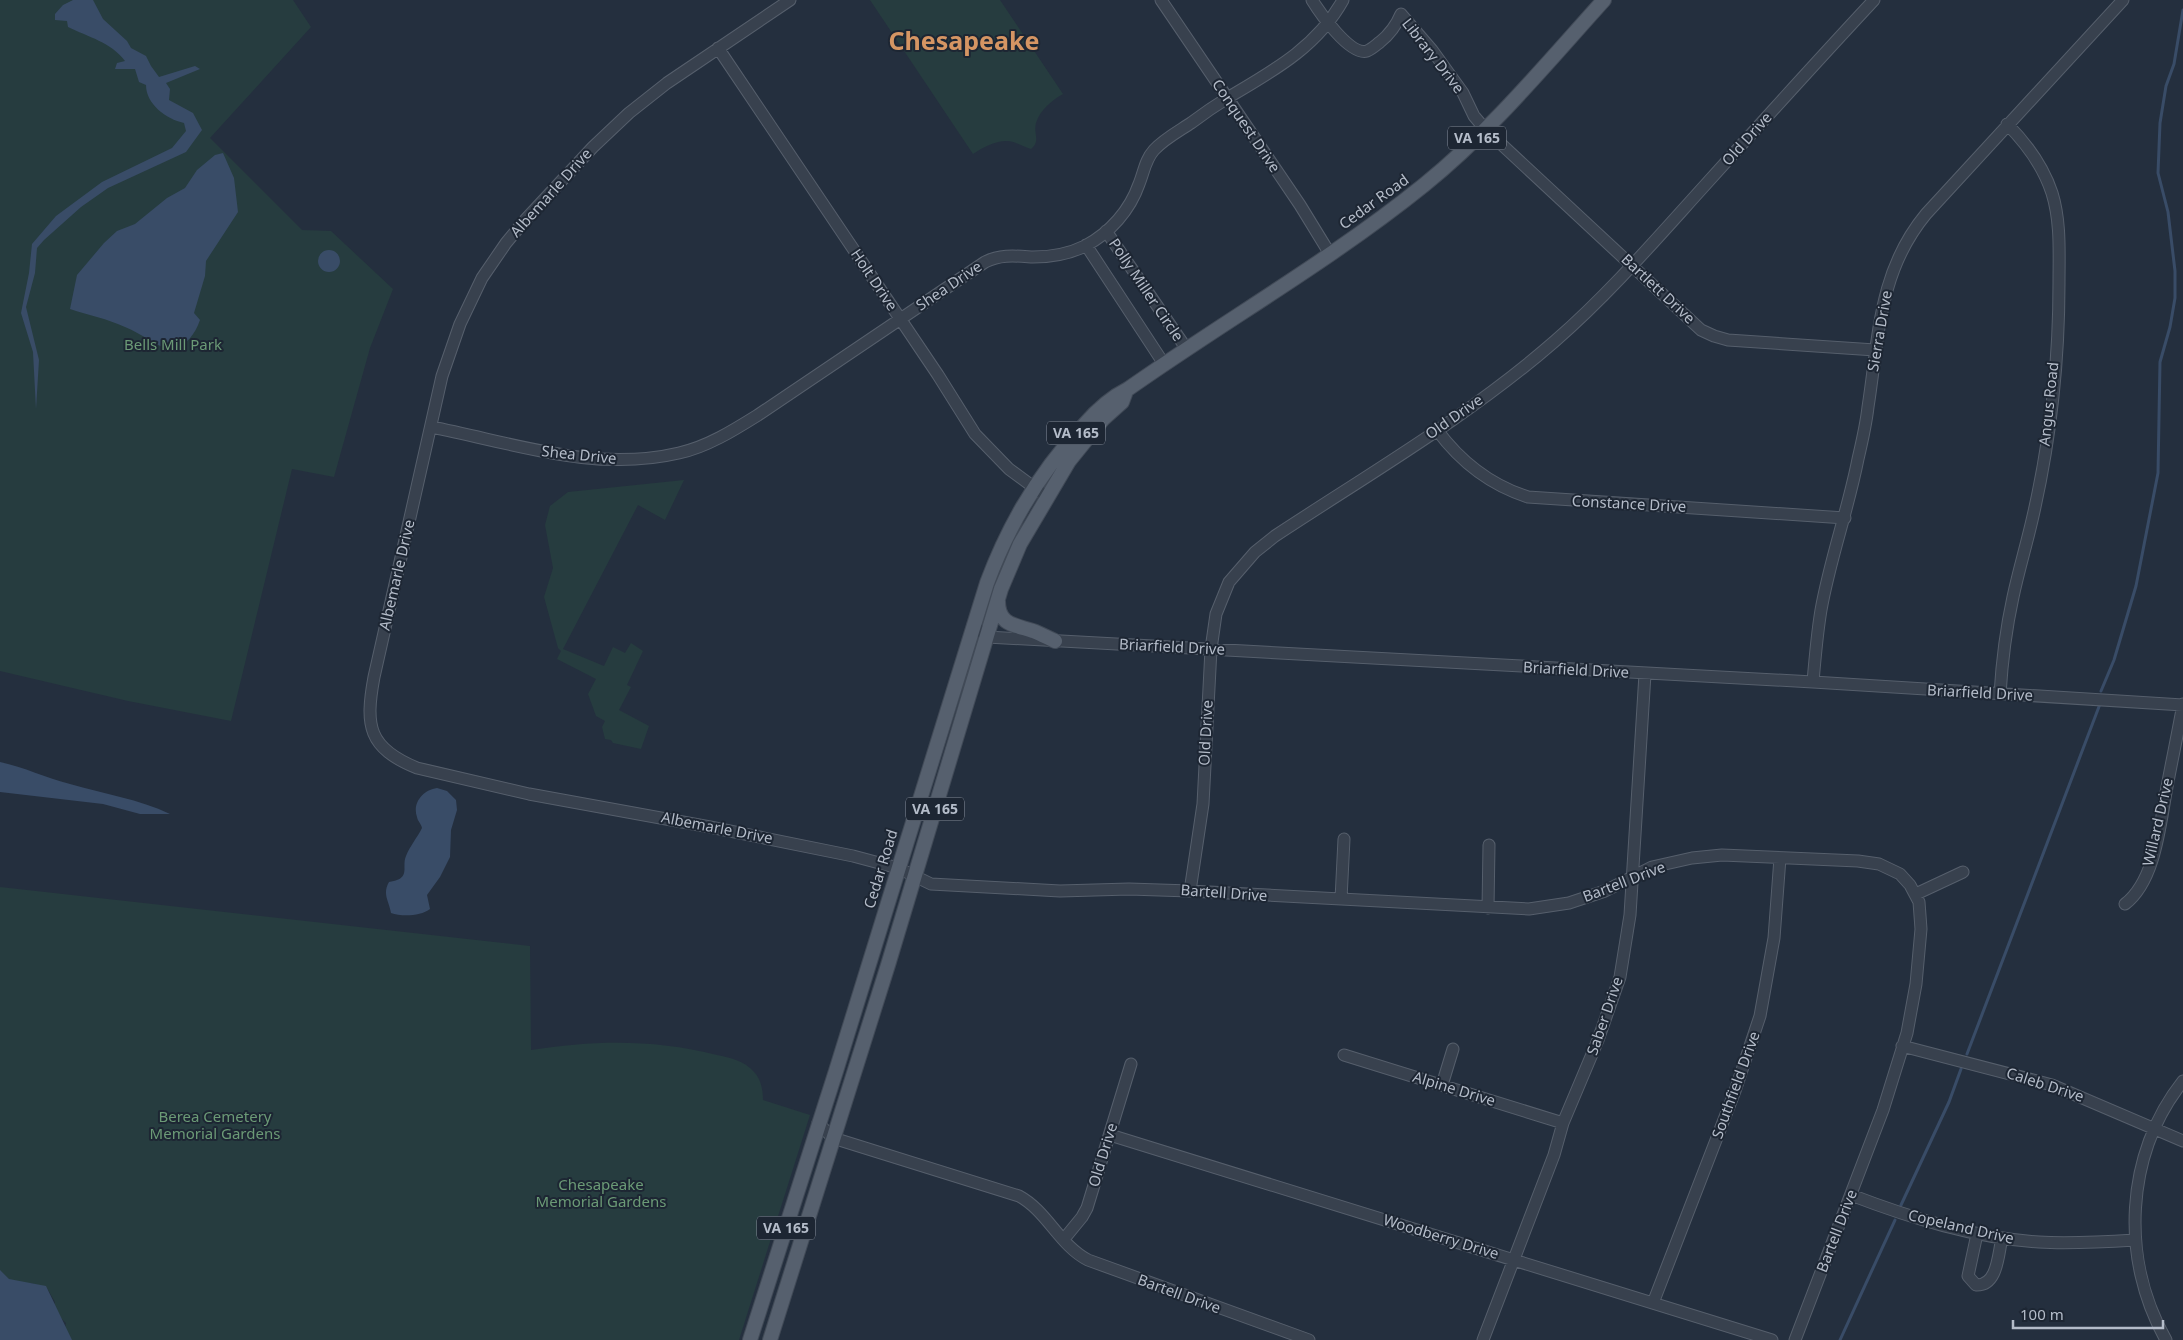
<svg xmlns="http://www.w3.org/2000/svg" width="2183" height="1340" font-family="'Noto Sans',sans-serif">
  <rect width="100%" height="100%" fill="#242f3e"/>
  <path fill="#263c3f" d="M0,0H293L311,27L210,138L302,230L331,231L393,289L370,348L334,477L292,469L231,721L128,701L0,671Z
    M870,0H1000L1063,94C1052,100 1040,110 1036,123C1033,133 1041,141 1031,149C1025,147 1021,145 1016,143C1002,137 985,146 973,154Z
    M684,480L665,520L638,505L563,649L604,666L613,647L625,653L631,643L643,651L627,685L631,687L619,710L649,726L641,749L613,743L611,740L605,739L602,727L605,721L596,716L588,694L596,679L557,659L561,651L558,648L544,597L553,568L545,525L550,506L568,492Z
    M0,887L530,946L531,1050C595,1040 654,1039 717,1055C730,1058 744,1060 754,1072C761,1079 763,1090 763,1100L810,1115L739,1340H65L64,1334L66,1323L53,1310L55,1302L47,1288L31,1283L0,1287Z"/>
  <path fill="#394c67" d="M73,0H93L103,19L127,41L131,48L146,56L151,66L159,77L195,66L200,69L166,83L170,89L169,100L193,113L202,130L186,152L108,188L81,207L44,240L37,248L35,273L26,307L39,360L36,409L33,352L21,313L29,273L32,244L56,216L102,182L172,148L186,131L184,123C166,119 146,104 146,85L139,82L135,69H115L117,63L125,61C111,42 88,37 68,27L67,21L55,20V14L63,5Z
    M223,153L234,178L238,212L206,261L205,276L194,313L200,320C195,335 186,344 173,352C156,345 142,334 125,327C108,319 88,315 70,309L77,275L104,243L117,231L135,224L167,198L185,188L197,170L215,155Z
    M318 261a11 11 0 1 1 22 0a11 11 0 1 1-22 0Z
    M0,762C24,767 46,778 70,784C104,794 139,799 170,814H140L103,804L0,792Z
    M437,788L447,791L456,800L457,810L451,830L450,857L440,877L427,895L430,909C421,916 402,917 391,913C389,901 382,894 389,882C412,879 401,867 406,856C410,846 417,838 422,828C421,823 418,822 417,817C412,803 423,790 437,788Z
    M0,1270L9,1279L46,1286L72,1340H0Z"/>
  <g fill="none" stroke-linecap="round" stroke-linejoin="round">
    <path stroke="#394c67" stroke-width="3" d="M2101,691L2114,660L2136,586L2158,473L2160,362L2170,327L2175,298V271L2168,212L2158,173L2160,123L2166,86L2174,64L2183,10
      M1967,1054L2100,704
      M1901,1205L1949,1102L1961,1069
      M1840,1340L1895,1220"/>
    <g stroke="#565f6c" stroke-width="13">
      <path id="minor" d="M790,0L667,83L629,113L593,147L526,219L506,243L482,278L460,324L442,376L374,677C365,726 368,748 417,768L529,794L710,827L853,856L898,868L931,884L1060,891L1129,889L1190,891L1529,909L1569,903L1605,891L1652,867L1692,858L1722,855L1858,861L1879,864L1900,874L1910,885L1919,902L1921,929L1916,984L1907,1033L1883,1110L1795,1340
        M1161,0L1300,205L1330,254
        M1312,0C1320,13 1350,56 1367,51C1372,49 1376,45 1380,42C1390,34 1396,26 1401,14L1432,50L1463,93L1474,116L1485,129L1701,330L1714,336L1728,340L1875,350
        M718,48L938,375L975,434L1009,469L1047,497
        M1106,231L1186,348
        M1086,245L1164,364
        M431,427C514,443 594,473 679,453C707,447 734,430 758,415L985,262C1001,254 1016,256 1033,257C1051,257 1069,254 1085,246C1110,233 1130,210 1139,184C1144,172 1145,160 1154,150C1164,139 1179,131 1191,123C1203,114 1216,105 1229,97C1273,71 1317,47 1343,0
        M1437,430C1460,461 1490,485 1528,497L1845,518
        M973,625L987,637L1813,682L2183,705
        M1813,682C1815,658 1817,634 1821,610C1830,559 1848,510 1858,459C1862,442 1866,425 1868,407C1879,337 1878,272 1926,214L2123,0
        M2000,694C2002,661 2006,629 2013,597C2019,569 2027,543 2033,516C2050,442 2059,359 2059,283C2059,253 2061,222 2052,193C2043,166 2027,144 2007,124
        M1190,891L1203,804L1211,649L1216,614L1229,582L1255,552L1275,536C1369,474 1469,416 1555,341C1610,293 1658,237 1707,183C1762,122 1818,60 1874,0
        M1916,894L1963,872
        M1341,899L1344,839
        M2125,904C2156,880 2160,823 2167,787C2172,760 2178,732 2183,704
        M1488,908L1489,845
        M1902,1046L2052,1085L2183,1141
        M1344,1055L1563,1123
        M1442,1085L1453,1049
        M818,1123L833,1138L1019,1196C1047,1211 1060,1246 1088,1260L1309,1340
        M1110,1135L1772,1340
        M1851,1195C1911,1218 1975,1238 2039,1242C2071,1244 2103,1242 2135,1240
        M1977,1234L1968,1276L1976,1285C1998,1286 1998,1254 2002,1238
        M1064,1239L1082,1217L1087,1208L1131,1064
        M1653,1303L1735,1091L1760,1016L1774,938L1780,858
        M1483,1340L1554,1155L1563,1123L1598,1040L1620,977L1630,915L1645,674
        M2166,1340C2120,1259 2125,1154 2183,1081"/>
    </g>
    <g stroke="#414a57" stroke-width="16">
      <path id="major" d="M998,601C998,625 1015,625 1033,631C1041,634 1048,638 1055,641
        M750,1340L836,1071L987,583C1009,524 1040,471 1084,425C1097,410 1110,398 1128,389C1226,320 1331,260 1424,185C1491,131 1547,63 1604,0
        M770,1340L888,965L1001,589L1020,544L1069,461L1103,419L1122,402L1125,394"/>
    </g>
    <use href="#minor" stroke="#38414e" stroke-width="11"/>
    <use href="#major" stroke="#56606e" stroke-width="14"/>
  </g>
  <g text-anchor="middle" stroke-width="4" stroke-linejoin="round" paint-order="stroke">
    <g fill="#1d2633" stroke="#878f9c" stroke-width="1">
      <rect x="1448" y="126.5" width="58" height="23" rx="4"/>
      <rect x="1047" y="421.5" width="58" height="23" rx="4"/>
      <rect x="906" y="797.5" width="58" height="23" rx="4"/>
      <rect x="757" y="1216.5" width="58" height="23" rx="4"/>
    </g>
    <g font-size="14" font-weight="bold" fill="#b4bcc9">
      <text x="1477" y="143">VA 165</text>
      <text x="1076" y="438">VA 165</text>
      <text x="935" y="814">VA 165</text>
      <text x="786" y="1233">VA 165</text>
    </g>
    <g font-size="15" fill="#b4bcc9" stroke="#1d2633">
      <text transform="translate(1433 56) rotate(52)" y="5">Library Drive</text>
      <text transform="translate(1246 126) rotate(56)" y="5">Conquest Drive</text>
      <text transform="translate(1747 139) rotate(-48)" y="5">Old Drive</text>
      <text transform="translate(551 193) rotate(-48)" y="5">Albemarle Drive</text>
      <text transform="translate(1374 202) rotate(-36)" y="5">Cedar Road</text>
      <text transform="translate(874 280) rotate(56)" y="5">Holt Drive</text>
      <text transform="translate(949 286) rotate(-34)" y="5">Shea Drive</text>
      <text transform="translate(1658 289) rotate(43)" y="5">Bartlett Drive</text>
      <text transform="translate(1146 290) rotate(56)" y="5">Polly Miller Circle</text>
      <text transform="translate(1880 331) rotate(-80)" y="5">Sierra Drive</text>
      <text transform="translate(2049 404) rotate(-84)" y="5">Angus Road</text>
      <text transform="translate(1454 417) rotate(-35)" y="5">Old Drive</text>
      <text transform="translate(579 455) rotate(6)" y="5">Shea Drive</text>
      <text transform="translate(1629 504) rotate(3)" y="5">Constance Drive</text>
      <text transform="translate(397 575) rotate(-77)" y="5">Albemarle Drive</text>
      <text transform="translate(1172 647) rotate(3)" y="5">Briarfield Drive</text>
      <text transform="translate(1576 670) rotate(3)" y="5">Briarfield Drive</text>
      <text transform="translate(1980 693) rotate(3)" y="5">Briarfield Drive</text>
      <text transform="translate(1206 733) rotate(-87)" y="5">Old Drive</text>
      <text transform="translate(2158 822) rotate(-77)" y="5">Willard Drive</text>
      <text transform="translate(717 828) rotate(11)" y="5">Albemarle Drive</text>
      <text transform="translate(881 869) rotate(-73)" y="5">Cedar Road</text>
      <text transform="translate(1624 882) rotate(-21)" y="5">Bartell Drive</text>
      <text transform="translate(1224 893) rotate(4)" y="5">Bartell Drive</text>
      <text transform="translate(1605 1016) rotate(-71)" y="5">Saber Drive</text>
      <text transform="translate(1736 1085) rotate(-70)" y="5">Southfield Drive</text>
      <text transform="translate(2045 1085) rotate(18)" y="5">Caleb Drive</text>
      <text transform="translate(1454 1089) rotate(17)" y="5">Alpine Drive</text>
      <text transform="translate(1103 1155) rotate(-73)" y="5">Old Drive</text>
      <text transform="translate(1961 1227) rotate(13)" y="5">Copeland Drive</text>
      <text transform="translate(1837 1231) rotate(-69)" y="5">Bartell Drive</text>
      <text transform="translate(1441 1237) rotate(17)" y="5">Woodberry Drive</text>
      <text transform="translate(1179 1294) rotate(20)" y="5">Bartell Drive</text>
    </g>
    <g font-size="15" fill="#6b9a76" stroke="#1d2633">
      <text x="173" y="350">Bells Mill Park</text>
      <text x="215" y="1122">Berea Cemetery<tspan x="215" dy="17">Memorial Gardens</tspan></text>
      <text x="601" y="1190">Chesapeake<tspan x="601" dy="17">Memorial Gardens</tspan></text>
    </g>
    <g font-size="25" font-weight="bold" fill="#d59563" stroke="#1d2633">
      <text x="964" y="50">Chesapeake</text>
    </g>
  </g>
  <path d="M2013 1320v8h150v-8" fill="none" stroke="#b4bcc9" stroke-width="2.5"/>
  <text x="2020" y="1320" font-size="15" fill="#b4bcc9" stroke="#1d2633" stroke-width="4" paint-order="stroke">100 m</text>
</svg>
